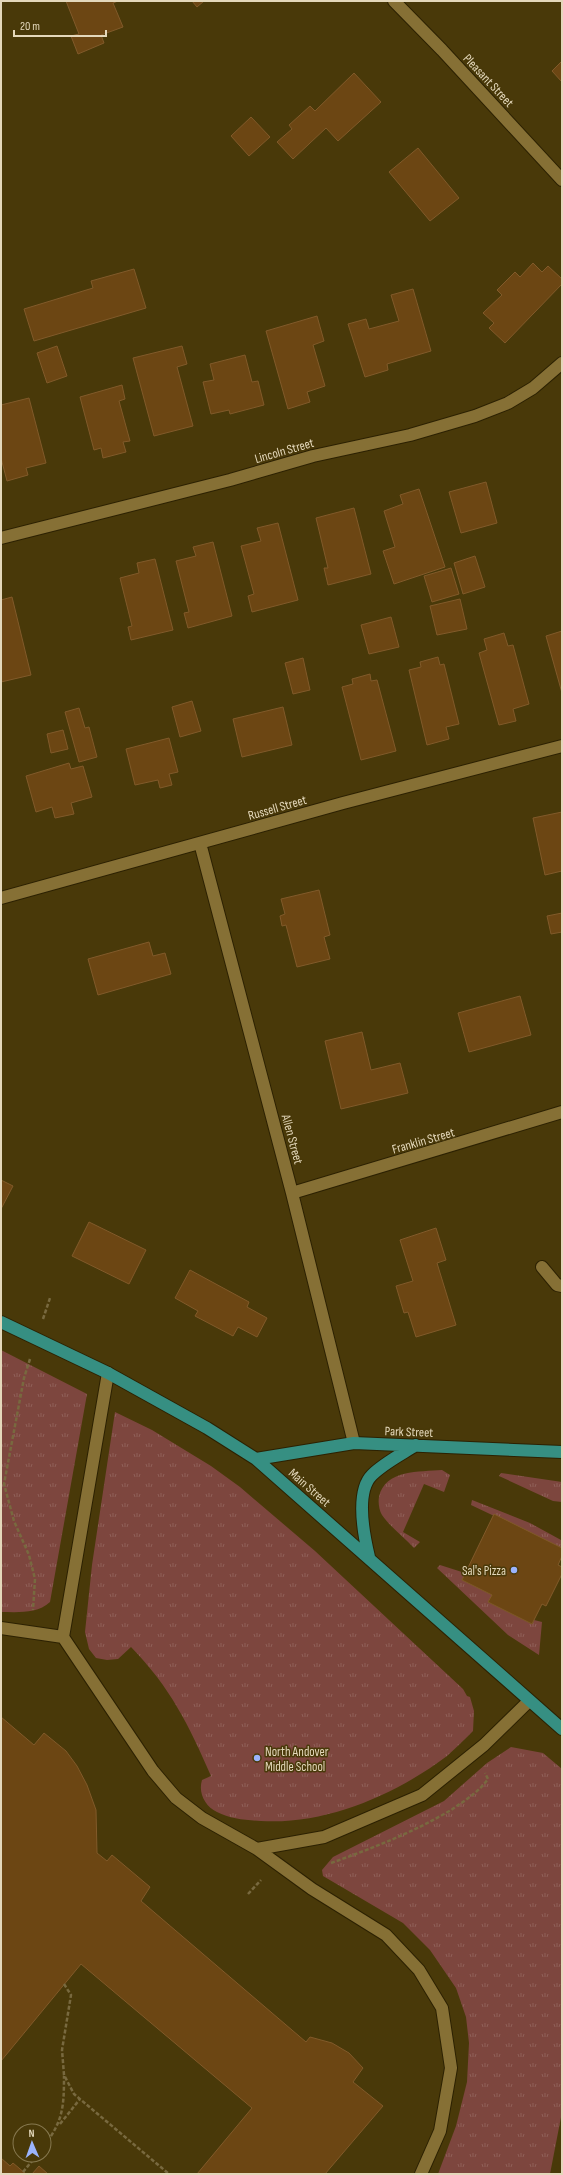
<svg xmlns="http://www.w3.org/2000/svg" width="563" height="2175" font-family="'Sofia Sans Condensed',sans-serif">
  <defs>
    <pattern id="grass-tufts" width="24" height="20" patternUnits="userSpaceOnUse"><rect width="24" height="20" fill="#7d463e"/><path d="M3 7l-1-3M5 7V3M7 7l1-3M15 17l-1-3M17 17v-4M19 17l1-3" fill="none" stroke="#8f6058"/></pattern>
  </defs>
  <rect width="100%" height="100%" fill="#493909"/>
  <path fill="url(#grass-tufts)" d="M1,1350L87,1394L50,1602C37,1614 18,1612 1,1612Z
    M115,1412L152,1430L211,1466L240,1487L315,1551L463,1689L467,1696L470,1697L474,1711L473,1731C465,1739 456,1748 447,1756C395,1795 326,1825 261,1821C246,1820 230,1819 217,1812C205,1806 198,1793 202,1780L211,1776C189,1725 170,1687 131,1647L118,1659L107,1660L96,1658L89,1649L85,1632L92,1565Z
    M442,1470L450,1475L444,1492L424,1484L403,1532L420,1542L414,1548C404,1537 390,1527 382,1515C379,1510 378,1502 379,1497C385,1469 420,1472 442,1470Z
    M501,1473L562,1482V1502L553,1501L499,1476Z
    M472,1500L530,1523L561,1540L562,1548L471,1505Z
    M440,1565L465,1573L462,1580L492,1595L488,1602L532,1624L534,1620L542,1622L539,1655L508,1635L437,1568Z
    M511,1747L543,1753L562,1769V2112L550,2174H438L456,2126L467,2082L469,2043L466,2017L456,1988L430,1950L403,1923L323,1876L322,1870L333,1857L444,1801L487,1763Z"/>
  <path fill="#6c4613" stroke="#815a2a" d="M66,1H118L113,3L123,27L101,35L104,43L78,54L71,36L79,34Z
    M192,1H204L197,7Z
    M562,61V82L552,71Z
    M354,73L381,102L338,141L326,128L293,159L277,142L292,129L289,125L310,106L315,111Z
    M251,117L270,137L249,156L231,136Z
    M418,148L459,198L430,221L389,172Z
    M533,263L542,272L548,266L562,279V284L505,343L489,328L494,323L483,313L502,295L497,290L515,272L520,277Z
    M134,269L146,308L34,341L24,309L93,288L91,281Z
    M413,289L431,351L387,364L388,370L365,377L348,324L366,319L369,329L399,321L391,295Z
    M317,316L324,341L313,345L325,386L307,392L310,402L288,409L266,331Z
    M57,346L67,376L47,383L37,353Z
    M182,346L187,364L177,367L193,426L154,436L133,358Z
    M245,355L252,382L258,381L264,405L230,414L229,410L211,414L203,382L214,380L210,364Z
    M122,385L125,399L119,401L130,441L123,442L126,452L103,458L101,448L94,450L80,397Z
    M29,398L46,463L26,468L28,475L7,481L1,458V405Z
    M486,482L497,523L461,533L449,492Z
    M419,489L445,567L394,584L383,551L395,547L384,511L403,504L400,495Z
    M354,508L371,574L328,585L324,568H328L316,518Z
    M278,523L298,600L252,612L248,596L254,594L241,546L261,541L257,528Z
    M213,542L232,616L188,628L184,613L189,612L176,561L196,556L193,547Z
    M475,556L485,587L463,594L454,563Z
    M155,559L173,630L131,640L128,627L132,626L120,578L139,573L137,563Z
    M451,568L459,594L432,602L424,576Z
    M12,597L31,675L1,682V600Z
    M460,599L467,629L437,635L430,606Z
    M391,617L399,647L369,654L361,625Z
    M562,631V693L546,636Z
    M504,633L508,646L513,645L529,704L513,709L516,721L499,725L479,653L487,650L484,639Z
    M438,657L440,665L444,664L459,724L446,727L449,739L427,745L409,670L421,667L420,662Z
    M303,658L310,690L293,694L285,663Z
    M370,674L371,681L377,680L396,751L361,760L342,687L353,684L352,679Z
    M192,701L201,731L180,737L172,707Z
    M283,707L292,745L242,757L233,719Z
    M79,708L85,728L89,727L97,757L79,762L65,712Z
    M63,730L68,749L51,753L47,734Z
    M169,738L178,772L169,774L172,785L160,788L158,780L135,785L126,749Z
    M69,763L71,769L83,766L92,797L71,803L74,814L55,818L52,807L36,812L26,776Z
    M562,812V871L545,875L533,818Z
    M319,890L330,935L324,937L330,959L297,967L286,925L282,926L280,916L285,914L281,899Z
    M562,913V932L551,934L547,916Z
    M149,942L153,956L165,953L171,974L98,995L88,959Z
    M520,996L531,1035L469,1052L458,1013Z
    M362,1032L371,1070L400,1063L408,1093L341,1109L325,1041Z
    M1,1180L13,1186L1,1209Z
    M89,1222L146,1250L129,1284L72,1256Z
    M436,1228L446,1260L437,1263L456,1325L416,1337L408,1312L404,1313L396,1286L413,1281L400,1240Z
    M190,1270L249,1302L247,1307L267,1318L257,1337L238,1327L233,1336L195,1316L198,1311L175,1298Z
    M494,1514L562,1548V1556L558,1565L562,1567V1574L546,1606L542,1604L532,1624L488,1602L492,1595L462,1580Z
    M1,1717L34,1745L44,1733L66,1751L77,1766L87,1785L96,1810L97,1853L107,1861L112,1855L150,1887L141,1901L306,2042L310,2037L332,2043L349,2053L363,2068L353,2082L383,2106L325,2174H197L252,2108L81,1964L1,2061Z
    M1,2158L10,2166L13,2163L26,2174H1Z
    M39,2166L48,2174H32Z"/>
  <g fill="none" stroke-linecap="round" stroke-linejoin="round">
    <g stroke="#2c2102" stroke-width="14">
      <path id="minor" d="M394,1L442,50L562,180
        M1,538L230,480L313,456L410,435L475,416L508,403L533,388L562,363
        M200,843L292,1193L354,1443
        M1,898L343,803L562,746
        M292,1193L562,1112
        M542,1267L557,1285L562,1286
        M1,1628L63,1637L153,1771L176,1798L202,1818L257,1849L312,1889L386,1935L419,1970L442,2008L451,2068L440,2131L421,2174
        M63,1637L108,1373
        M257,1849L324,1837L422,1795L484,1745L529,1701"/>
    </g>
    <g stroke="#2c2102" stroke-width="14">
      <path id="major" d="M1,1322L108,1373L207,1428L256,1459L562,1729
        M256,1459L354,1443L562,1452
        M369,1557C364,1536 355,1492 372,1475C384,1463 402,1454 416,1445"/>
    </g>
    <path stroke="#78693f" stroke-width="2.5" stroke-dasharray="4 2" stroke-linecap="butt" d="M43,1319L50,1298
      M30,1359L24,1378L4,1484L14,1521L29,1555L35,1579L33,1610
      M331,1863C373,1848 412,1833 451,1810C464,1801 479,1792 488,1779L485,1773
      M248,1894L261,1880
      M64,1984L71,1995L62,2050L64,2075L74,2094L169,2174
      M60,2124L80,2099
      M44,2146C63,2121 64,2107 64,2076
      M23,2172L37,2155"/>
    <use href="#minor" stroke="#867035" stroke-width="12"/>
    <use href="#major" stroke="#368f82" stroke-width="12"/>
  </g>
  <g fill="#9bb4fd" stroke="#493909" stroke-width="1.5">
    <circle cx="514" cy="1570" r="4"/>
    <circle cx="257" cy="1758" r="4"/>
  </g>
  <g text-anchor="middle" stroke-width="3" stroke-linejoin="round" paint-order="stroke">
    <g font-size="13" fill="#e4d8bb" stroke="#493909">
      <text transform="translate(489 80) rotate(47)" y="5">Pleasant Street</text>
      <text transform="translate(284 450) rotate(-16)" y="5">Lincoln Street</text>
      <text transform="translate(277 807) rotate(-16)" y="5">Russell Street</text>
      <text transform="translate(293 1139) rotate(75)" y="5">Allen Street</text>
      <text transform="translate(423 1140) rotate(-16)" y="5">Franklin Street</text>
      <text transform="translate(409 1431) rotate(2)" y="5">Park Street</text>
      <text transform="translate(310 1487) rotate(41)" y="5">Main Street</text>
    </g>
    <g font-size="13" fill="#e4d8bb" stroke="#493909" text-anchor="end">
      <text x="506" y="1575">Sal's Pizza</text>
      <text x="265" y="1756" text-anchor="start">North Andover<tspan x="265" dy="15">Middle School</tspan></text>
    </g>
  </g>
  <rect width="563" height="2175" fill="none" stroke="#e4d8bb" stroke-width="4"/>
  <g transform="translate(32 2143) rotate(358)"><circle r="19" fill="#493909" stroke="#877950"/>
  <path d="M0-3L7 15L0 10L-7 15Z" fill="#9bb4fd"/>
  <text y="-6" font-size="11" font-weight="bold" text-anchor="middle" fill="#e4d8bb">N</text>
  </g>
  <path d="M14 30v6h92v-6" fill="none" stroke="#e4d8bb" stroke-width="2"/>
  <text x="20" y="30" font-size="12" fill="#e4d8bb" stroke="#493909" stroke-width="3" paint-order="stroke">20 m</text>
</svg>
